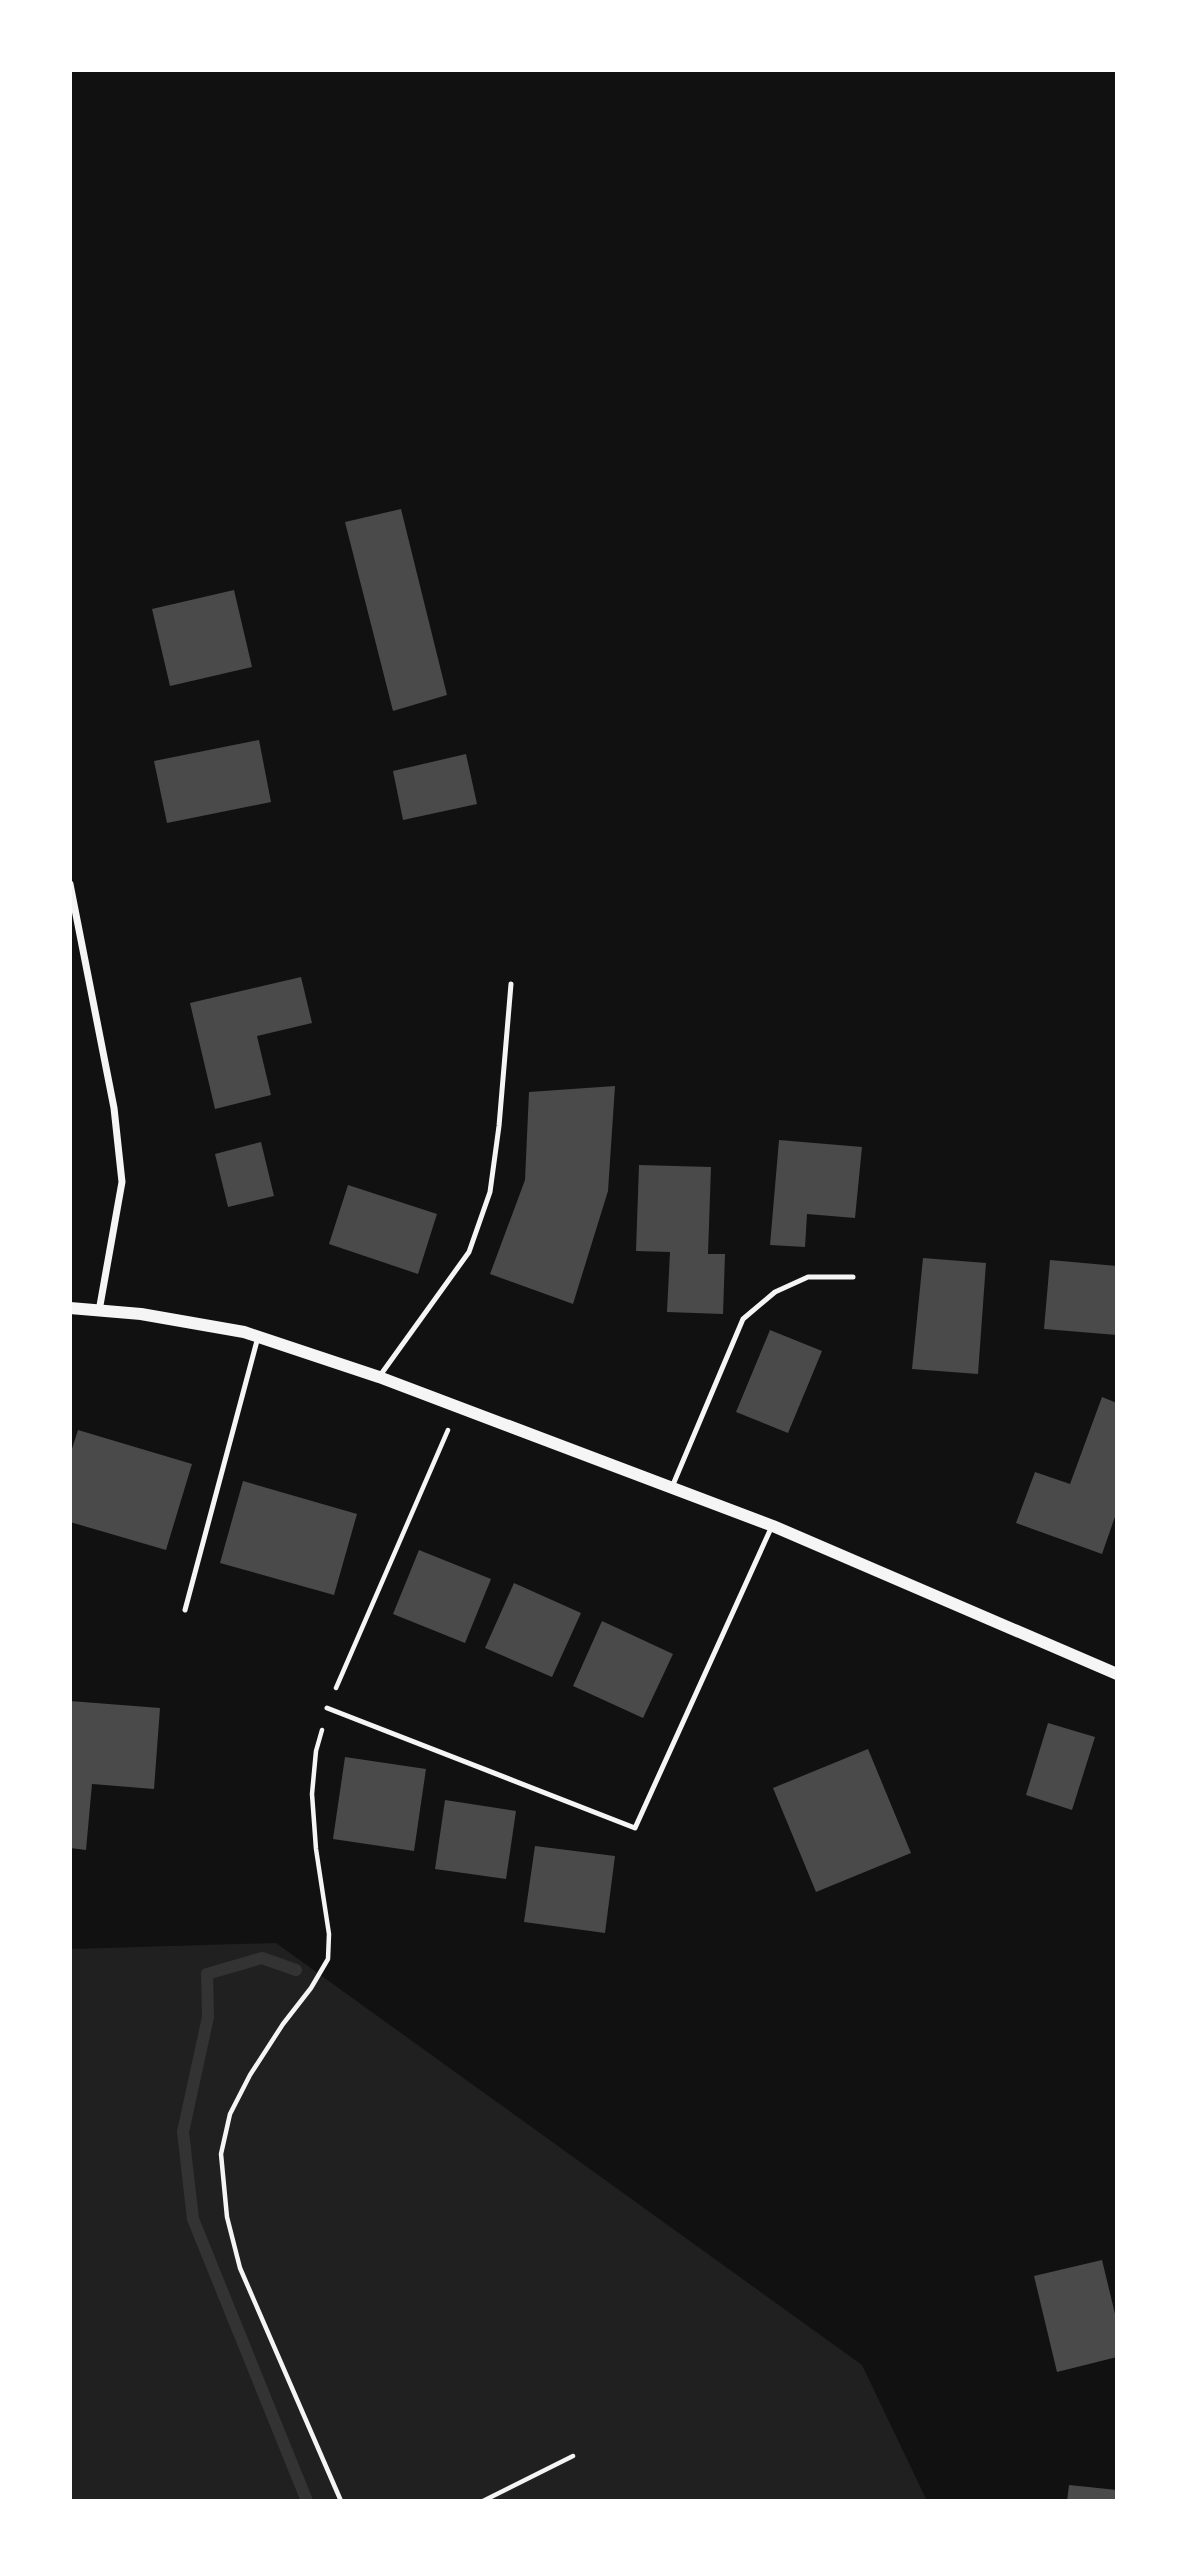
<svg xmlns="http://www.w3.org/2000/svg" width="1187" height="2571" font-family="'PT Sans',sans-serif">
  <rect width="100%" height="100%" fill="#111"/>
  <path fill="#202020" d="M276,1943L862,2365L927,2501H70V1949Z"/>
  <g fill="none" stroke-linecap="round" stroke-linejoin="round">
    <path stroke="#333" stroke-width="12" d="M296,1970L262,1958L207,1974L208,2017L183,2132L193,2219L307,2501"/>
  </g>
  <path fill="#4a4a4a" d="M401,509L447,695L393,711L345,522Z
    M234,590L252,667L170,686L152,609Z
    M259,740L271,802L167,823L154,761Z
    M466,754L477,804L403,820L393,771Z
    M301,977L312,1023L257,1036L271,1095L215,1109L190,1003Z
    M615,1086L608,1191L573,1304L490,1274L525,1180L529,1092Z
    M779,1140L862,1147L855,1218L807,1214L805,1247L770,1245Z
    M261,1142L274,1196L228,1207L215,1154Z
    M639,1165L711,1167L708,1254H725L723,1314L667,1312L670,1252L636,1251Z
    M348,1185L437,1214L418,1274L329,1244Z
    M923,1258L986,1263L978,1374L912,1369Z
    M1050,1260L1117,1266V1335L1044,1329Z
    M770,1330L822,1351L788,1433L736,1412Z
    M1102,1397L1117,1403V1511L1102,1554L1016,1523L1035,1472L1070,1484Z
    M78,1430L192,1464L166,1550L70,1522V1455Z
    M243,1481L357,1514L334,1595L220,1563Z
    M419,1550L491,1579L465,1643L393,1614Z
    M514,1583L581,1613L552,1677L485,1648Z
    M602,1621L673,1654L643,1718L573,1686Z
    M70,1701L160,1708L154,1789L92,1784L86,1850L70,1848Z
    M1048,1723L1095,1737L1072,1810L1026,1795Z
    M868,1749L911,1853L816,1892L773,1788Z
    M345,1757L426,1769L414,1851L333,1839Z
    M445,1800L516,1811L506,1879L435,1869Z
    M535,1846L615,1856L605,1933L524,1922Z
    M1102,2260L1117,2322V2357L1057,2372L1034,2276Z
    M1069,2485L1117,2490V2501H1067Z"/>
  <g fill="none" stroke-linecap="round" stroke-linejoin="round">
    <path stroke="#f5f5f5" stroke-width="4.5" d="M336,1688L448,1430
      M322,1730L316,1751L312,1794L316,1849L329,1934L328,1959L311,1988L283,2024L250,2075L230,2114L221,2154L227,2217L240,2268L341,2501
      M483,2501L573,2456"/>
    <path stroke="#f5f5f5" stroke-width="5" d="M379,1377L469,1252L490,1192L499,1126L511,984
      M672,1487L743,1319L775,1292L808,1277H853
      M185,1610L258,1337
      M327,1708L635,1828L772,1526"/>
    <path stroke="#f5f5f5" stroke-width="7" d="M70,884L114,1108L122,1182L99,1311"/>
    <path stroke="#f5f5f5" stroke-width="12" d="M70,1308L141,1314L244,1332L379,1377L773,1526L1117,1674"/>
  </g>
  <rect width="1187" height="2571" fill="none" stroke="#ffffff" stroke-width="144"/>
</svg>
